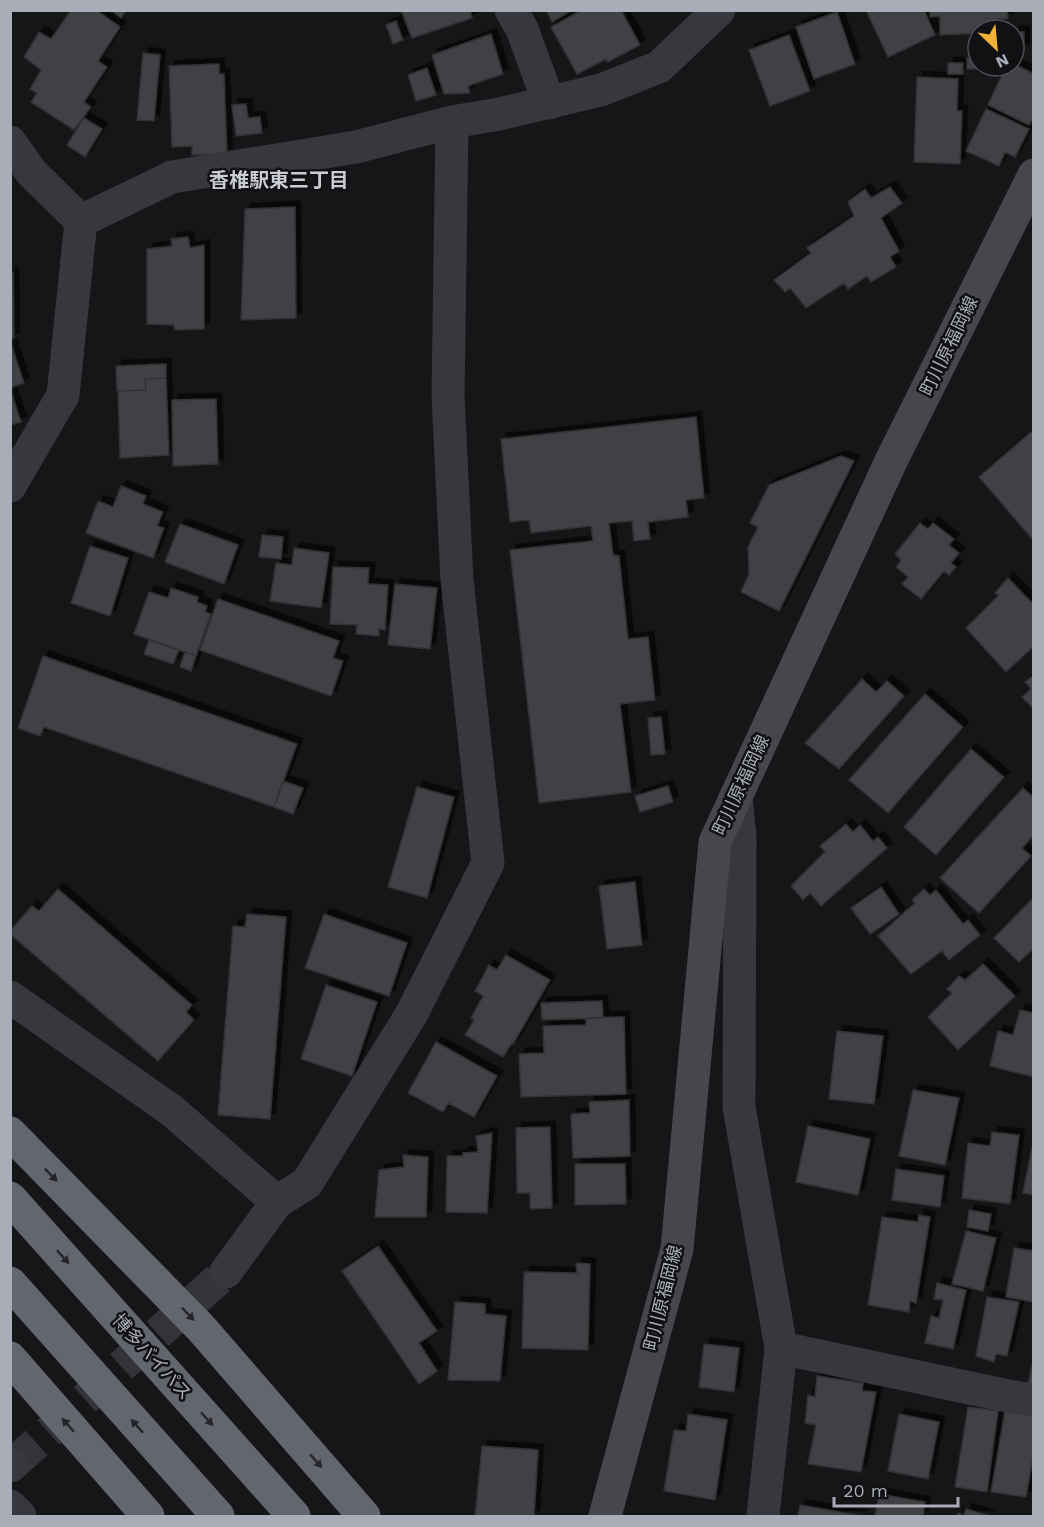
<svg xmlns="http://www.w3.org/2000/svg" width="1044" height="1527" font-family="'Work Sans','Noto Sans JP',sans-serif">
  <defs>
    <filter id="shadow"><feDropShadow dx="5.5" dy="-5.5" stdDeviation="0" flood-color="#0009"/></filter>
  </defs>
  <rect width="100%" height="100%" fill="#161618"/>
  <path fill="#404145" stroke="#303034" stroke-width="1.5" filter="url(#shadow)" d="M71,10H96L120,27L98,61L107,67L84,102L91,107L74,130L31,102L37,93L30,89L41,70L24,57L39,32L51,39Z
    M111,10H126L121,18Z
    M401,10H470L472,18L412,38Z
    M546,10H572L552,22Z
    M582,10H621L640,45L608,62L606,59L577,74L551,27Z
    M866,10H924L935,35L888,57Z
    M930,10H1007L1008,19H998V30H978V33L940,35V16L930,17Z
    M837,12L855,64L814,79L796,27Z
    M396,21L403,40L393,44L386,25Z
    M1014,32H1024V49H1014Z
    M491,34L503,74L468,86L470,93L444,94L432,55Z
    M789,35L810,91L770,106L749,50Z
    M143,53L160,55L154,121L137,120Z
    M967,58H978V66H983V69H967Z
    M948,63H963V74H948Z
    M219,64V74H224L227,154L192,155V146L172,147L169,66Z
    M1014,64L1034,74V116L1029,125L988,105L1006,66H1014Z
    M427,68L436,95L416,101L408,75Z
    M917,77L958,79L957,111H962L960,164L914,162Z
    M246,104L248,118L260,117L262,133L236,136L232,105Z
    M986,109L1029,129L1015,157L1005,152L999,166L966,151Z
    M84,118L102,129L85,157L67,145Z
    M890,187L902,203L881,218L899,251L890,257L896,267L871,282L867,276L848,289L844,283L806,308L790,288L785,292L774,280L811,253L807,248L854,216L848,202L865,189L871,198Z
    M295,207L296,318L241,320L245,209Z
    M188,237L190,248L204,245V329L175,330L174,325L147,324V249L172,246L171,239Z
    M10,273H13L14,338H10Z
    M11,344L24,383L10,388V344Z
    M166,364V378L145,379L146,390L117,391L116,366Z
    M166,378L169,455L120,458L118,391L146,390L145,379Z
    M10,389L21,422L10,425Z
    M216,399L218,464L173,466L172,400Z
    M696,417L704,498L686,500L688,517L648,522L650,539L634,541L632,521L609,523L613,555L619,556L628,639L648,637L655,700L620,704L631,792L539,803L510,550L593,541L591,526L531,533L529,520L510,522L501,439Z
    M1031,432L1034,435V541L979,477Z
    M841,456L854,461L779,611L741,592L749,574L748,547L758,527L750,523L769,485Z
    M121,486L146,496L143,504L163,512L157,526L164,528L153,558L86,533L98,501L113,507Z
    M920,523L928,529L933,523L954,539L949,545L959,553L951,563L956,567L949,575L944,571L921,599L902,584L908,577L896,567L901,560L895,554Z
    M180,524L238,545L224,584L165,562Z
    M262,535L283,537L281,559L259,557Z
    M90,546L128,558L110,616L71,603Z
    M294,548L329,553L321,608L270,601L276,563L292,565Z
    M333,567L369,568L368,584L388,585L385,630L379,629V636L356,634L357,625L330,624Z
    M1008,578L1034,605V646L1006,672L966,628L999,595L995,593Z
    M395,584L437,588L430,649L388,645Z
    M171,588L198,597L197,602L207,606L205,612L211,614L196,656L134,634L149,592L168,598Z
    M218,599L339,641L333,658L343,661L331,696L200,650Z
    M149,640L179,650L173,664L144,654Z
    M185,652L196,656L191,671L180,667Z
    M43,656L297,744L274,807L44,727L40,736L18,728Z
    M1034,675V709L1022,697L1031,689L1025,682Z
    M862,679L876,692L887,681L904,696L839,769L805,743Z
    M925,694L963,727L888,813L849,780Z
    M661,717L665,754L651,755L648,718Z
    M971,749L1004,777L936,855L904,827Z
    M283,781L303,788L293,814L274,807Z
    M668,786L673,802L640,812L635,796Z
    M417,787L454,797L427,898L388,887Z
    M1023,788L1034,798V835L1022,848L1031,856L979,913L940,878Z
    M846,824L853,832L860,825L873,841L878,837L887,848L821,906L810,893L803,900L791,886L825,852L820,846Z
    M635,882L642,945L607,949L599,886Z
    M881,887L899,914L870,934L851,908Z
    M58,889L192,1005L186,1012L194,1020L158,1061L10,934V931L32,906L39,911Z
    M924,889L930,895L936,890L963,924L968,920L980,935L949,960L942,951L911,974L878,936L915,903L912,900Z
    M1034,897V948L1019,962L994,938Z
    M247,914L286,917L270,1119L218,1115L233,926L245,927Z
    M324,914L407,943L389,996L305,968Z
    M506,955L550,980L513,1044L512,1043L503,1057L465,1035L474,1020L471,1018L483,996L475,991L489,965L497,970Z
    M983,964L1015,996L958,1050L928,1017L952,993L947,989L959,976L965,980Z
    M326,985L377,1002L352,1076L301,1059Z
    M602,1001L603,1018L542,1020L541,1003Z
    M1020,1010L1034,1013V1077L990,1066L998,1031L1013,1035Z
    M624,1017L626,1094L521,1097L519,1054L544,1053L543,1026L586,1025V1018Z
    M837,1031L883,1036L874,1104L829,1099Z
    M436,1042L497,1076L474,1117L448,1103L443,1112L408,1093Z
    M913,1090L959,1098L945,1165L899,1156Z
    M629,1100L630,1156L573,1158L571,1114L590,1113L589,1102Z
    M808,1126L870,1139L858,1195L796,1182Z
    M550,1127L552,1208L530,1209V1193H517L516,1128Z
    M992,1132L1019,1135L1010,1204L962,1198L968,1143L990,1146Z
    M492,1133L487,1213L446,1212L447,1156H463V1153L478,1152L476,1136Z
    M1032,1148H1034V1195L1023,1193Z
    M403,1155L428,1157L426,1217H375L379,1170L404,1167Z
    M575,1164H625L626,1204L575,1205Z
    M896,1169L944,1176L940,1207L892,1200Z
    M969,1210L991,1214L988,1231L967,1227Z
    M919,1215L930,1217L916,1303L910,1301L909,1312L868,1305L882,1217L918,1222Z
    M966,1231L996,1238L983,1291L952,1284Z
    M378,1246L437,1331L419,1343L437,1371L419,1384L342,1271Z
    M1014,1248L1034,1251V1302L1006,1297Z
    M576,1263L590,1264L588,1350L522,1348L524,1272L577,1273Z
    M937,1283L966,1290L953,1349L925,1343L931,1316L939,1318L943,1300L934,1299Z
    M987,1297L1019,1302L1007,1356L996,1354L994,1362L976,1356Z
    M455,1302L485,1304V1314L506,1316L500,1381L448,1380Z
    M704,1344L739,1348L734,1392L699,1387Z
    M1034,1356V1397L1026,1395Z
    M817,1376L863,1383L862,1391L876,1392L861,1472L808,1464L816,1425L805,1423L808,1395L815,1397Z
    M968,1407L998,1411L987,1492L955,1487Z
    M1005,1411L1034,1416V1451L1026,1497L991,1492Z
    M688,1414L727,1420L715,1500L664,1491L674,1430L686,1431Z
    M899,1414L939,1422L928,1479L888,1471Z
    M482,1446L538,1450L534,1516H475Z
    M879,1494L925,1502L923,1516H875Z
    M800,1505L862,1516H798Z
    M966,1509L990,1516H957L958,1513L964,1516Z"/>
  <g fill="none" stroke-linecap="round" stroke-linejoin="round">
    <path stroke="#333438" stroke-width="33" stroke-dasharray="33 16" stroke-linecap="butt" d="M12,1465L226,1272"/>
    <path stroke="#37383d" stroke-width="33" d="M511,10L522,29L549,103
      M10,142L31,172L81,221
      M81,221L172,177L356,147L452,122L499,114L601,90L659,67L719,10
      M10,486L63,395L81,221
      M736,796L740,838L739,1107L781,1348L763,1516
      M10,997L171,1110L277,1202
      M226,1272L277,1202L307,1183L411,1015L488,863L457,580L448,396L452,122
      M781,1348L1008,1396L1034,1400
      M10,1466L12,1465
      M10,1506L20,1516"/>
    <path stroke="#45474d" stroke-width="33" d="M605,1516L677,1249L715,842L892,459L1034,175"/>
    <path stroke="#63666e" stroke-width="33" d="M10,1133L201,1328L364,1516
      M10,1198L294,1516
      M10,1283L218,1516
      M10,1358L148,1516"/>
  </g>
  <defs><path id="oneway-solid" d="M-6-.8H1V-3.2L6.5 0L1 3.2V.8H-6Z" transform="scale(1.5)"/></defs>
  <g fill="#26262a">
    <use href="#oneway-solid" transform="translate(51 1175) rotate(46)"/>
    <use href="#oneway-solid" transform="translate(63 1257) rotate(48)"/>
    <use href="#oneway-solid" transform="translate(188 1314) rotate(46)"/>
    <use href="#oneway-solid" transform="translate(207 1419) rotate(48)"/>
    <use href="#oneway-solid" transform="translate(68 1425) rotate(-131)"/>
    <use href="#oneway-solid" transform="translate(137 1426) rotate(-132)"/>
    <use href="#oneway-solid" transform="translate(316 1461) rotate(49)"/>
  </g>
  <g text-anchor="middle" stroke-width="5" stroke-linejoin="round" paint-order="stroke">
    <g font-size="18" fill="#a8adb8" stroke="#111113">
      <text transform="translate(949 346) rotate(-64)" y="6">町川原福岡線</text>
      <text transform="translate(741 785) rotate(-65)" y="6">町川原福岡線</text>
      <text transform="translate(663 1298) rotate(-76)" y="6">町川原福岡線</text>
      <text transform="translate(152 1357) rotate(48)" y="6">博多バイパス</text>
    </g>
    <g font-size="20" font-weight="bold" fill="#c9ccd4" stroke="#111113">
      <text x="279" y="187">香椎駅東三丁目</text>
    </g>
  </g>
  <rect width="1044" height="1527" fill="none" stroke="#a8adb8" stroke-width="24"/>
  <g transform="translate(996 48) rotate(154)"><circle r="28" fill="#111113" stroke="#4d4f55" stroke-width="1.5"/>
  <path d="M0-4.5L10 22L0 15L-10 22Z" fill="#f2b134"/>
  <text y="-9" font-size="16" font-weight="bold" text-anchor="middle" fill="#a8adb8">N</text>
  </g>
  <path d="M834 1497v9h124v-9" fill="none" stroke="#a8adb8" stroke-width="3"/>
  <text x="843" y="1497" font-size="18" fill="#a8adb8" stroke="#111113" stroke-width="4.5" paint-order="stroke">20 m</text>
</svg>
